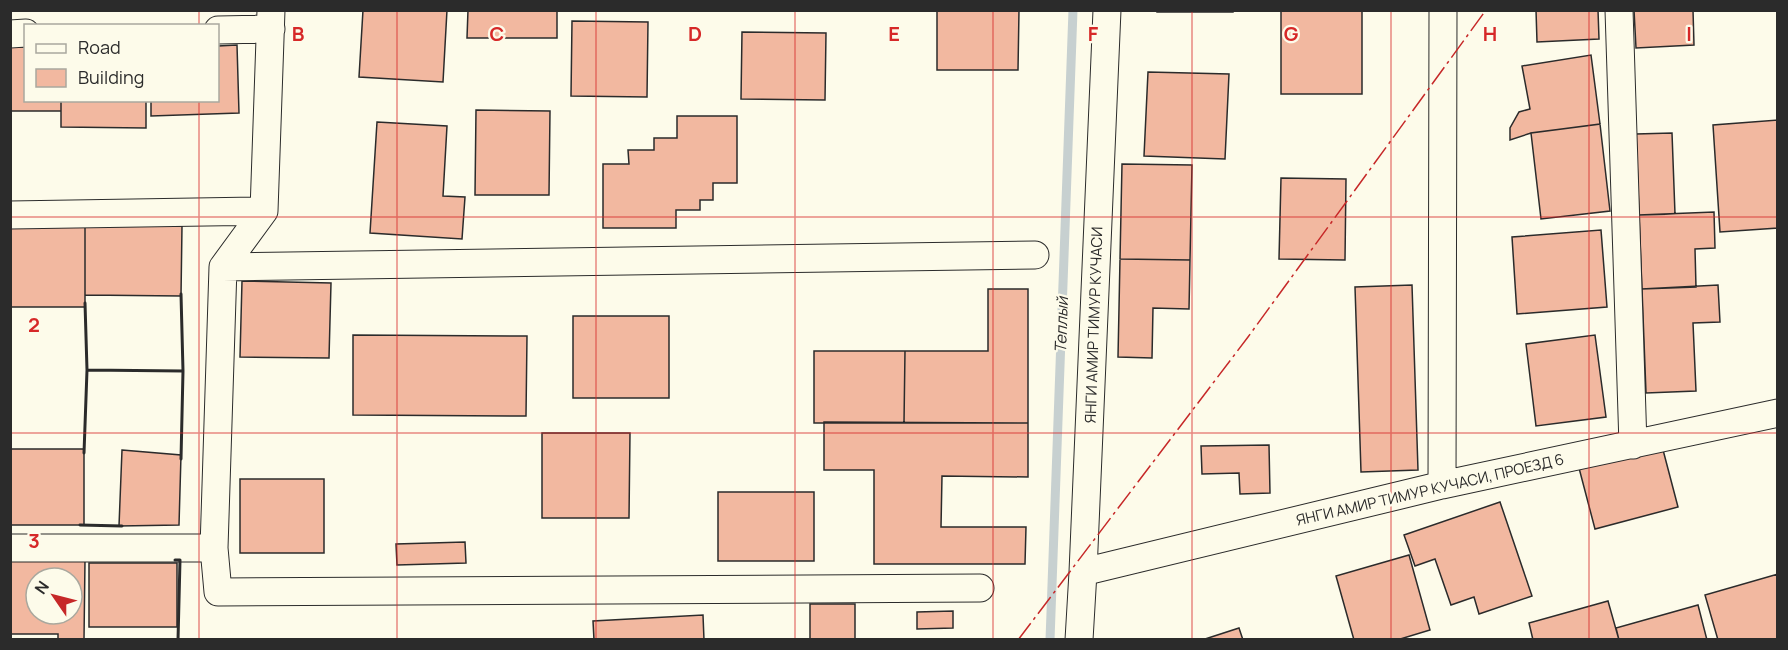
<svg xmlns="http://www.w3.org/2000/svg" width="1788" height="650" font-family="Manrope,sans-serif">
  <rect width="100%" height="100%" fill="#fdfbea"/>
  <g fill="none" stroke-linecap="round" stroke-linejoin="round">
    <path stroke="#c7d0d0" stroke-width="9" d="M1050,640L1073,10"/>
  </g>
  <path fill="#f2b8a0" stroke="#2b2b2b" stroke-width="1.5" fill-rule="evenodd" d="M363,10H447L443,82L359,77Z
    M468,10H557V38H467Z
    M937,10H1019L1018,70H937Z
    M1157,10H1233V12H1157Z
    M1281,10H1362V94H1281Z
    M1536,10H1598L1599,39L1537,42Z
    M1634,10H1693L1694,45L1636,48Z
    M572,21L648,22L647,97L571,96Z
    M742,32L826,33L825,100L741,99Z
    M237,45L239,113L151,116V100H218V46Z
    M10,47H26V100H61V111H10Z
    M1591,55L1600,124L1531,133L1510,140V128L1519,112L1530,109L1522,66Z
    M1148,72L1229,74L1225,159L1144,156Z
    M61,100H146V128L61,127Z
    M476,110L550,111L549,195H475Z
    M677,116H737V183H713V200H700V210H676V228H603V164H629L628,150H654V138H677Z
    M1778,120V228L1720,232L1713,125Z
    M377,122L447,126L443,196L465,197L462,239L370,233Z
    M1600,124L1610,211L1541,219L1531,133Z
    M1672,133L1675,214L1639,215L1636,134Z
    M1122,164L1192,165L1190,260L1120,259Z
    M1281,178L1346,179L1345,260L1279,259Z
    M1714,212L1715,248L1695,249L1696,287L1642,289L1639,215Z
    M10,226H85V307H10Z
    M85,226H182L181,296L85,295Z
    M1601,230L1607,307L1517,314L1512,237Z
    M1120,259L1190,260L1189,309L1153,308L1152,358L1118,357Z
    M242,281L331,283L329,358L240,357Z
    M1412,285L1418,470L1361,472L1355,287Z
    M1718,285L1720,322L1693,323L1696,391L1646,393L1642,289Z
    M988,289H1028V423H904L905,351H988Z
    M573,316H669V398H573Z
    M353,335L527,336L526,416L353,415Z
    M1595,335L1606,417L1536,426L1526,344Z
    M814,351H905L904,423H814Z
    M824,422L1028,423V477L942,476L941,527H1026L1025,564H874V470H824Z
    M542,433H630L629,518H542Z
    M1269,445L1270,493L1240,494L1239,473L1202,474L1201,446Z
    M1662,446L1678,507L1595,529L1579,468Z
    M10,449H84V525H10Z
    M122,450L181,455L179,525L119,526Z
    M240,479H324V553H240Z
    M718,492H814V561H718Z
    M1500,502L1532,596L1479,614L1474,597L1451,605L1435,559L1415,566L1404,535Z
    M465,542L466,563L397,565L396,544Z
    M1409,555L1430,630L1397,640H1354L1336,576Z
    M10,559L85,560L84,640H58V634H10ZM36,578H72V614H36Z
    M89,563H177V627H89Z
    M1778,574V640H1718L1705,595Z
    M1608,601L1619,640H1533L1529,623Z
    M810,604H855V640H810Z
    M1698,605L1707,640H1619L1616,628Z
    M953,611V628L917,629V612Z
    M703,615L704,640H594L593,621Z
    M1239,628L1243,640H1202Z"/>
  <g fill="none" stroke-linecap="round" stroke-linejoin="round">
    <g stroke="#2b2b2b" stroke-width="29">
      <path id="minor" d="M1619,10L1633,445
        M218,30L271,29
        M10,34L26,33
        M10,215L264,211
        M223,267L1035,255
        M1442,485L1443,10
        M10,548H214L218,592L980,588
        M214,548L223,267L264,211L271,10
        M1083,572L1442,485L1778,413
        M1079,640L1083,572L1107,10"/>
    </g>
    <use href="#minor" stroke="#fdfbea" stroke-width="27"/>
    <path stroke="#2b2b2b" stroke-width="3" d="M87,370L183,371
      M84,453L87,370L85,303
      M181,459L183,371L181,294
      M80,525L122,526
      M175,560H180L178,640"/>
    <path stroke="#c62828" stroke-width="1.5" stroke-dasharray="21 4.5 3 4.5" stroke-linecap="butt" d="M1018,640L1248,337L1486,10"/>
  </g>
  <path fill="none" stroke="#d62828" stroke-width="1.5" stroke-opacity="0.55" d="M199,10V26M397,10V640M596,10V640M795,10V640M993,10V640M1192,10V640M1391,10V640M1589,10V640M199,100V640M10,217H1778M10,433H1778"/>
  <g text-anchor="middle" stroke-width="4.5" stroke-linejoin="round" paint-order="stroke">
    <g font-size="15" fill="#2b2b2b" stroke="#fdfbea">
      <text transform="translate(1094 325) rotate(-88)" y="5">ЯНГИ АМИР ТИМУР КУЧАСИ</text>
      <text transform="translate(1430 490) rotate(-13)" y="5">ЯНГИ АМИР ТИМУР КУЧАСИ, ПРОЕЗД 6</text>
    </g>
    <g font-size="16" font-style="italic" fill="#2b2b2b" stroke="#fdfbea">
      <text transform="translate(1061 325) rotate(-88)" y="6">Теплый</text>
    </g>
  </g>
  <g font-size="20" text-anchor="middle" font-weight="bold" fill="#d62828" stroke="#fdfbea" stroke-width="4.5" stroke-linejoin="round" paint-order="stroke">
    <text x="298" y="41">B</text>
    <text x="497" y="41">C</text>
    <text x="695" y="41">D</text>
    <text x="894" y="41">E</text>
    <text x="1093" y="41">F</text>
    <text x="1291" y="41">G</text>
    <text x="1490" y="41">H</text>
    <text x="1689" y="41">I</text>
    <text x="34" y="332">2</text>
    <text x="34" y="548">3</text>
  </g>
  <rect width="1788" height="650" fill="none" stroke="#2b2b2b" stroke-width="24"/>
  <rect x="24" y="24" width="195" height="78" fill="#fdfbea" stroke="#a9a89e" stroke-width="1.5"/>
  <rect x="36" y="44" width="30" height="9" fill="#fdfbea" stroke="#a9a89e" stroke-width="1.5"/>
  <text x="78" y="54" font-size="18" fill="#2b2b2b">Road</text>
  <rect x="36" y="69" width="30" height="18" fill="#f2b8a0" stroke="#a9a89e" stroke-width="1.5"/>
  <text x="78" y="84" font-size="18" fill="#2b2b2b">Building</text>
  <g transform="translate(54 596) rotate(305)"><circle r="28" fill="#fdfbea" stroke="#a9a89e" stroke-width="1.5"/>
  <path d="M0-4.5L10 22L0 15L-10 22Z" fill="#c62828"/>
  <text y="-9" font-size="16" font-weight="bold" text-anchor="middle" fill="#2b2b2b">N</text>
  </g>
</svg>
